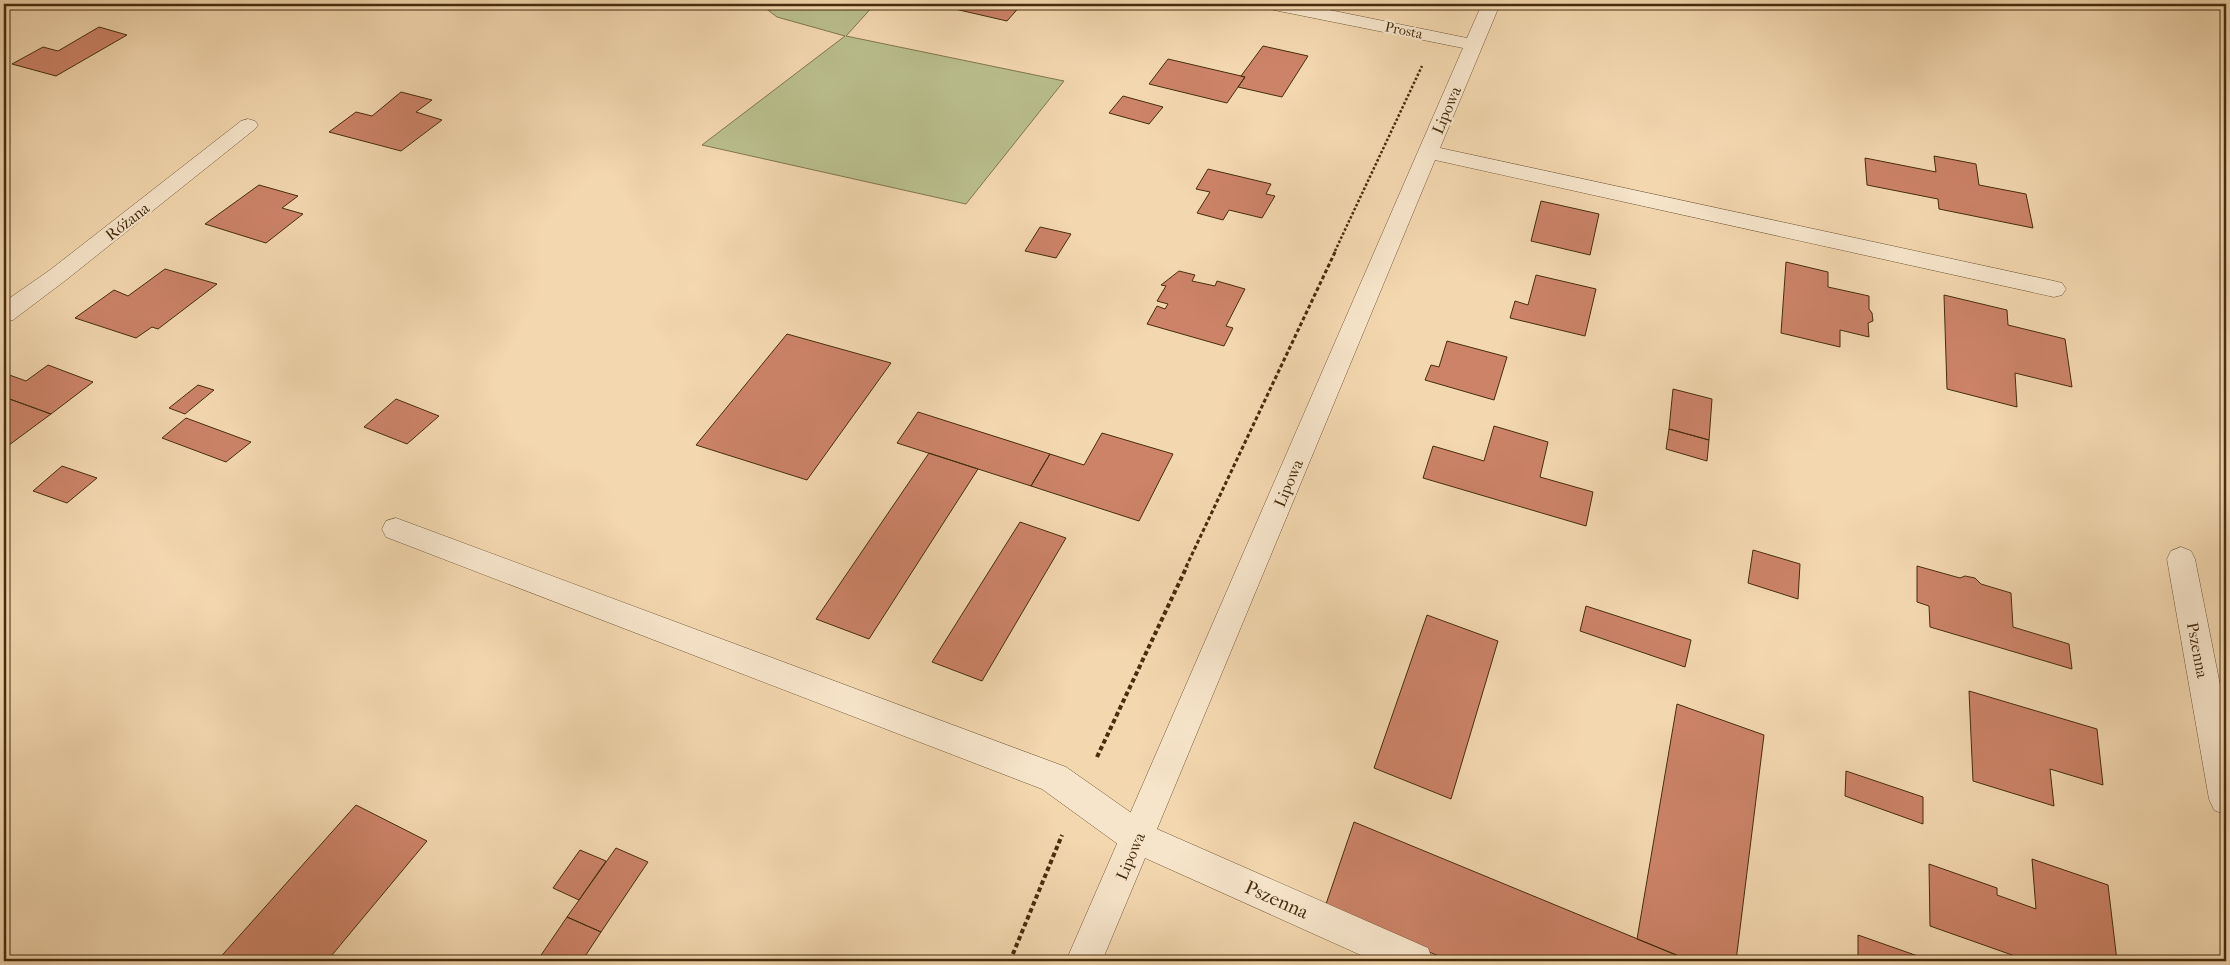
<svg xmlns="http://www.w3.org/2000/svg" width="2230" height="965" font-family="'IM FELL French Canon',serif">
  <rect width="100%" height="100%" fill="#f3d7af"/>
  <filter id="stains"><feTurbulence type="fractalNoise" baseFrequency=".004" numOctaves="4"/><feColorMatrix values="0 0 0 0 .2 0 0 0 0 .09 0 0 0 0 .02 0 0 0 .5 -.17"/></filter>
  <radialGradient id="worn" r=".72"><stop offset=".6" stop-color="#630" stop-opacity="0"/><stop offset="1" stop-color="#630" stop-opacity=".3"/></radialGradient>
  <path fill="#b9be8c" stroke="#80764c" d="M760,4H875L846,36L1064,81L966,204L702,145L845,36L777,17Z"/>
  <path fill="#cc8368" stroke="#462d0d" d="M933,4H1022L1007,21Z
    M99,27L127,35L56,76L12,64L43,47L58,51Z
    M1263,46L1308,56L1282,97L1238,87L1245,77L1241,76Z
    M1168,59L1241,76L1245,77L1227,103L1149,84Z
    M401,92L432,100L416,112L442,120L401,151L329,132L356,112L372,116Z
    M1123,96L1163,107L1149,124L1109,113Z
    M1934,156L1976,164L1979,185L2026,194L2033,228L1939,209L1938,199L1867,185L1865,158L1936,172Z
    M1208,169L1271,184L1266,194L1275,196L1262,218L1229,210L1223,220L1197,213L1210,192L1196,189Z
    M259,185L298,196L282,208L303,214L266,243L205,224Z
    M1541,201L1599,214L1590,255L1531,241Z
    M1040,227L1071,234L1056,258L1025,251Z
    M1786,262L1828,272V287L1869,296V309L1872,313L1873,321L1868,323L1869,337L1840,330V347L1781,333Z
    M165,269L217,284L158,329L152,327L136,338L75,318L114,290L128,296Z
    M1179,271L1195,275L1192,281L1215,286L1217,281L1245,289L1226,326L1233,328L1224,346L1147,324L1157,306L1165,309L1168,304L1157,301L1166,286L1161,285Z
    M1536,275L1596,289L1585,336L1510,318L1515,301L1528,305Z
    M1944,295L2007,310L2008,325L2065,339L2072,387L2015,373L2017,407L1947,389Z
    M787,334L891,363L807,480L696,445Z
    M1447,341L1507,357L1494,400L1425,380L1431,365L1439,367Z
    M48,365L93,382L51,414L4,397V373L26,381Z
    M198,385L214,390L185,414L169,408Z
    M1673,389L1712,399L1709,440L1669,429Z
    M4,397L51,414L5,448H4Z
    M396,399L439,416L407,444L364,427Z
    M918,412L1050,454L1031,486L897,443Z
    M186,418L251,442L226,462L162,438Z
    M1494,426L1548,442L1540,477L1593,492L1586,526L1423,478L1433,446L1484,461Z
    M1669,429L1709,440L1707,461L1666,449Z
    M1102,433L1173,454L1139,521L1031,486L1050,454L1084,465Z
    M929,453L978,469L869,639L816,619Z
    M62,466L97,478L67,503L33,491Z
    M1020,522L1066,538L982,681L932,662Z
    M1753,550L1800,564L1798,599L1748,583Z
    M1917,566L1960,578L1965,576L1975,578L1981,584L2011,593L2013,627L2069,644L2072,669L1930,627L1929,606L1917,602Z
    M1586,606L1691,640L1685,667L1580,631Z
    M1427,615L1498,641L1451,799L1374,768Z
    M1969,691L2097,729L2103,785L2050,769L2054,806L1973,781Z
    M1677,704L1764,735L1736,961H1691L1637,939Z
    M1846,771L1923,797V824L1845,796Z
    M356,805L427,841L327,961H217Z
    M1354,822L1691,961H1450L1325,907Z
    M616,848L648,862L601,932L567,917Z
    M580,850L606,861L579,900L553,888Z
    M2032,859L2108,885L2117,961H2029L1930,926L1929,864L1997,888V895L2036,909Z
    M567,917L601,932L582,961H537Z
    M1858,935L1932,961H1858Z"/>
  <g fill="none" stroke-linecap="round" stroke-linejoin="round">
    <g stroke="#715836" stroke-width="1">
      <path id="lane" d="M396,518L1066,767L1150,826L1155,838L1150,850L1138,854L1126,850L1042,789L386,537L382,529L386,521Z"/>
    </g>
    <g stroke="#715836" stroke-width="1">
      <path id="street" d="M1265,4H1300L1467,38L1482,4H1500L1440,148L2054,281L2062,283L2066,289L2062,295L2054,297L1435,160L1157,829L1428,948L1433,961H1374L1145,858L1102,961H1066L1463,48L1274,10L1268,8Z
        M248,119L255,121L258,125L255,129L66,280L13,320L4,322V302L50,270L241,121Z
        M2181,547L2191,551L2195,559L2226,715V815L2214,810L2209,799L2167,559L2171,551Z"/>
    </g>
    <path stroke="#462d0d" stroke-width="2.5" stroke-dasharray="2.5 2" stroke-linecap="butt" d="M1335,251L1422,66"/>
    <path stroke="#462d0d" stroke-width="3" stroke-dasharray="4 2.5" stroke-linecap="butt" d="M1186,567L1336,250"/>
    <path stroke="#462d0d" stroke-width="4" stroke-dasharray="4.5 3" stroke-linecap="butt" d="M1097,757L1187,566
      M1010,961L1062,835"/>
    <use href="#lane" fill="#f7e5cb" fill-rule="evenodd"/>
    <use href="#street" fill="#f7e5cb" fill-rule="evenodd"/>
  </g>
  <g text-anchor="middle" stroke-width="4.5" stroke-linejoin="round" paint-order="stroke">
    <g font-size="14" fill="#462d0d" stroke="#f7e5cb">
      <text transform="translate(1404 30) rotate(12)" y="5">Prosta</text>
    </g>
    <g font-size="16" fill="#462d0d" stroke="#f7e5cb">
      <text transform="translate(1446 110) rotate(-67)" y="6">Lipowa</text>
      <text transform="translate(127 221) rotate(-38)" y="6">Różana</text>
      <text transform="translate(1288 483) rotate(-67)" y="6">Lipowa</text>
      <text transform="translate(2198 650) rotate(79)" y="6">Pszenna</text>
      <text transform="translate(1130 856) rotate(-67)" y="6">Lipowa</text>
    </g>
    <g font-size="19" fill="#462d0d" stroke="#f7e5cb">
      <text transform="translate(1277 899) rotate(24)" y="7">Pszenna</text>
    </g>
  </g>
  <rect width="2230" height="965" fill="none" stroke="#f3d7af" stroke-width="20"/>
  <rect x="5" y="5" width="2220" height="955" fill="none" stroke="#462d0d" stroke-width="2.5"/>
  <rect x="10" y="10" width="2210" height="945" fill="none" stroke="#462d0d"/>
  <rect width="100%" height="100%" filter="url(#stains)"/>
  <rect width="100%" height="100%" fill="url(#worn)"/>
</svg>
